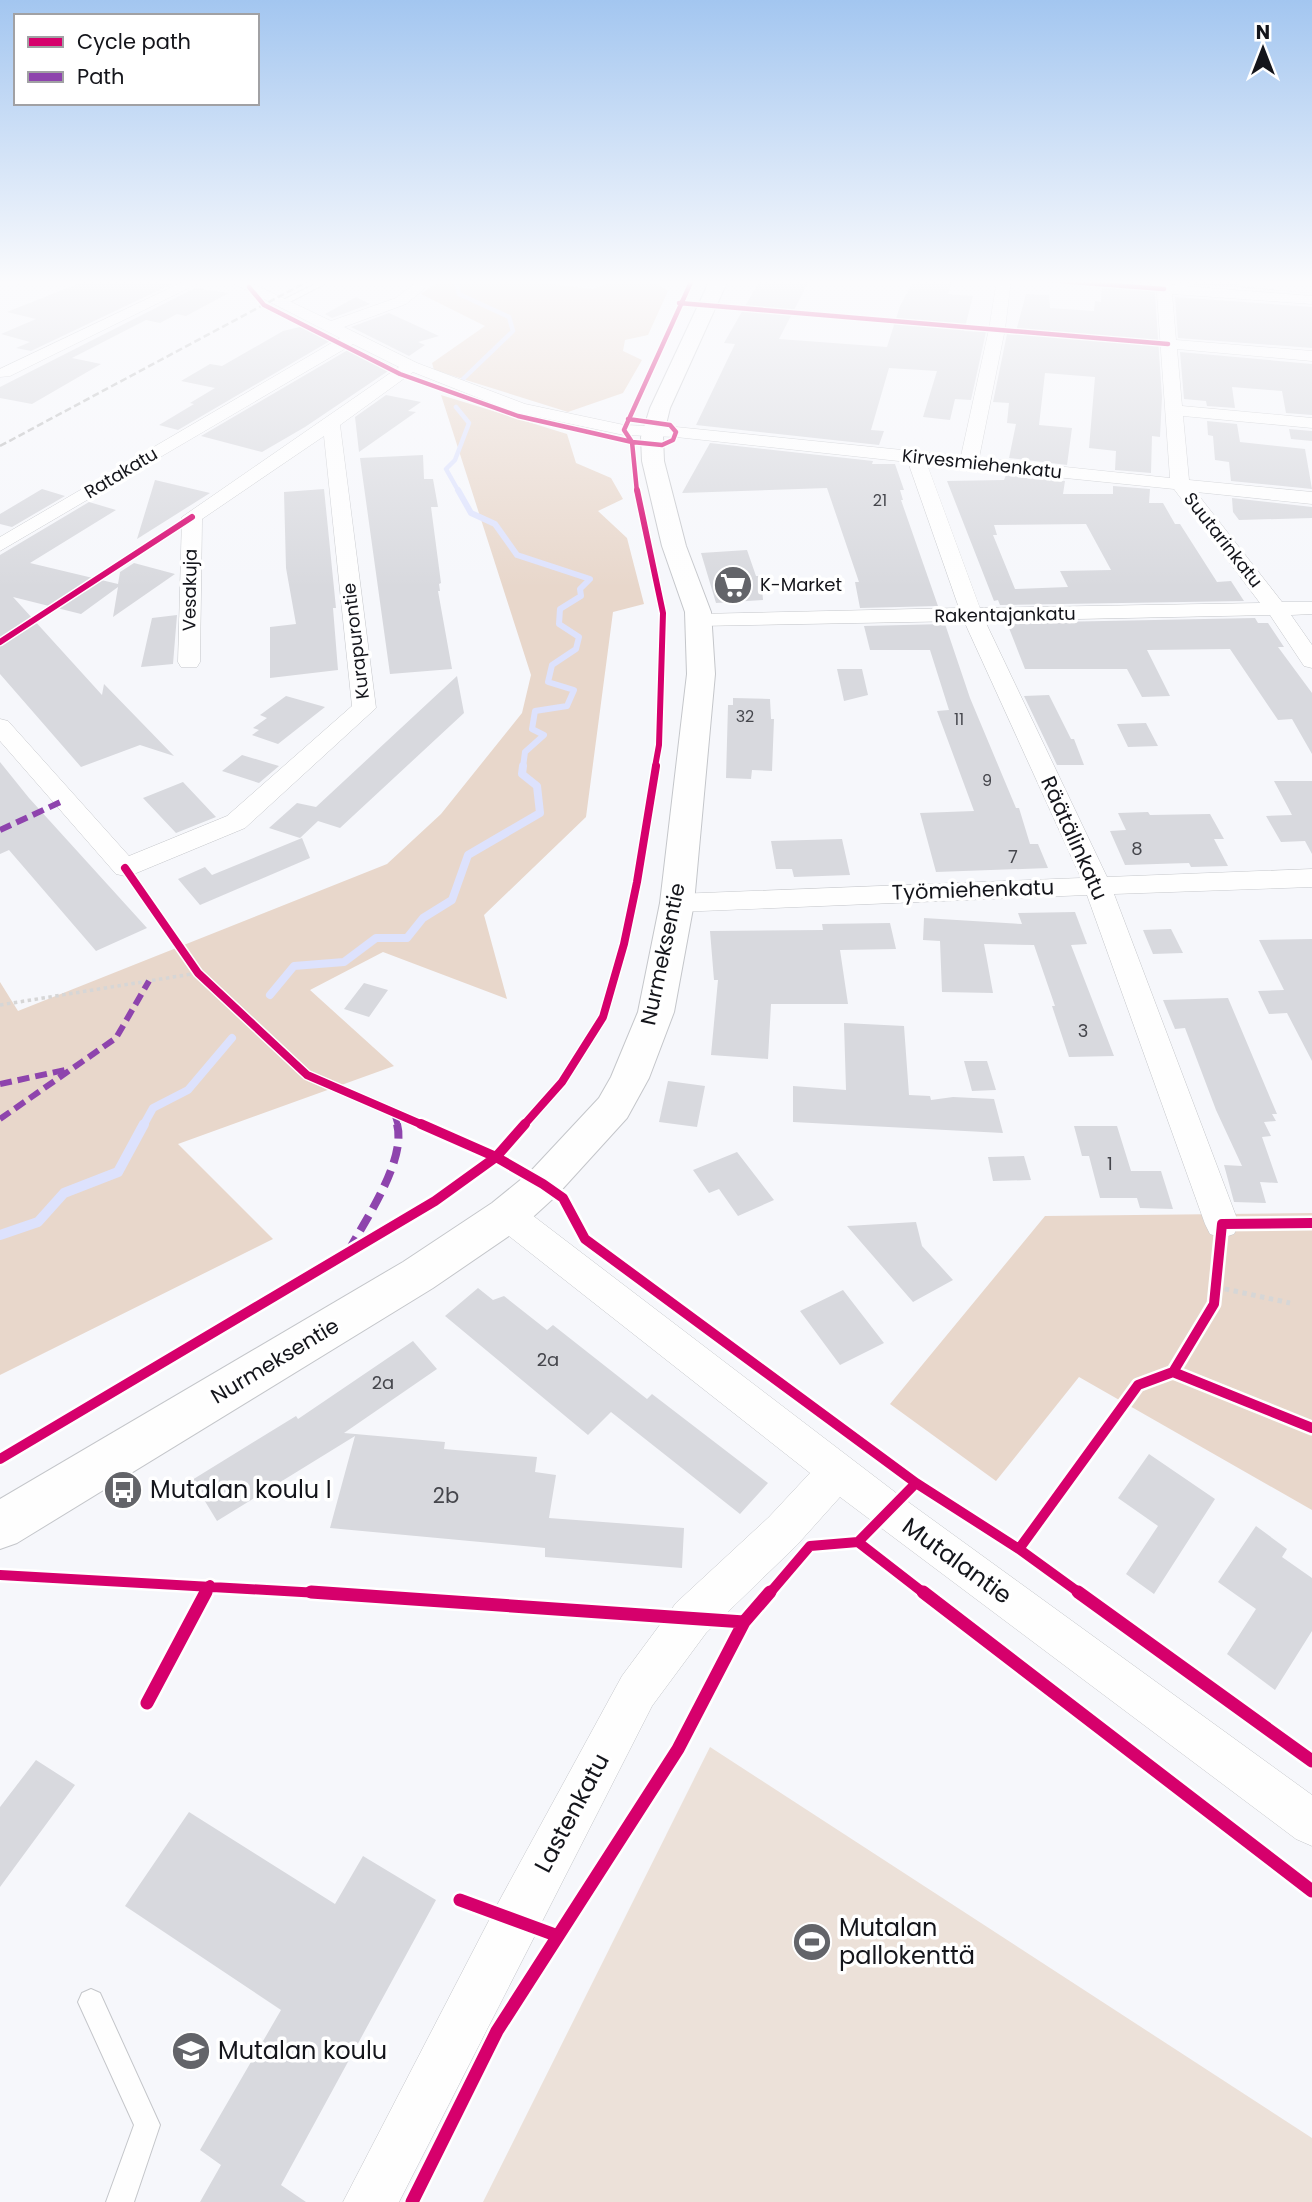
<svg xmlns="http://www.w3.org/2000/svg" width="1312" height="2202" font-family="Poppins,sans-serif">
  <rect width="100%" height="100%" fill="#f6f7fb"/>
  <path fill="#ece1d9" d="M710,1747L1312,2138V2202H483Z"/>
  <path fill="#e8d7cb" d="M441,280H541L545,283L593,289L616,280H627L656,283L668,291L648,335L625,340L623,351L642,360L623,393L568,412L434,370L432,363L485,326L421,294Z
    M441,395L567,434L576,463L611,478L623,499L598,511L627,538L644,604L613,612L586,817L484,915L507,999L383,952L310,990L394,1066L178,1144L273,1239L0,1375V982L18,1011L387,864L441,814L522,713L531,675Z
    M1312,1213V1510L1079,1377L996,1481L890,1404L1045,1216Z"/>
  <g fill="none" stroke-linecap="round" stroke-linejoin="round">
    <path stroke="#dde2fd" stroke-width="4.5" d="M459,280L456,282L459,294L509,317L513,331L463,379
      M456,407L469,423L455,460L446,469L459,492"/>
    <path stroke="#dde2fd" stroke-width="6" d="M458,490L471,513L495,524L517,555L590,579L580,589L581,596L560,609L559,624L579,637L576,649L552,665L548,682L574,690L567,706L535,711L532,729L544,735L525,752L523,767"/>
    <path stroke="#dde2fd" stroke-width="8" d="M270,995L294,966L344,962L376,938H407L423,918L452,900L468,855L540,813L537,786L522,774L523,766
      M143,1126L153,1108L188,1090L232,1038"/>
    <path stroke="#dde2fd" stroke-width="10" d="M0,1235L38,1222L64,1193L118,1172L144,1124"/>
  </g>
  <path fill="#d8d9de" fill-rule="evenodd" d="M87,280H142L172,284L31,351L16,348L30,342L1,334L36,319L7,312Z
    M760,280L809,281L779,339L887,347L900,306L914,280H953L948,294L973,296L964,331L986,332L971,400L955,399L950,420L923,417L937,371L889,368L871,430L884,431L879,445L696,425L735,344L724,343Z
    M1102,280H1154L1162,397L1160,437L1152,436L1151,473L1115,470L1116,451L1089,448L1095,377L1045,373L1039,425L1072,428L1067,465L1009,458L1016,424L1007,423L1009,403L993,402L1007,334L1015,335L1026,294L1049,295L1050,308L1094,311L1095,301L1101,302Z
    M1173,280L1238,281L1239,286L1312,293L1173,283Z
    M195,288L229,293L186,316L177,314L160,323L146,320L72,358L101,364L32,404L0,398V387Z
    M356,297L370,304L332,318L325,314Z
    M1175,297L1312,307V348L1178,338Z
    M389,313L439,336L418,342L425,345L409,356L351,327Z
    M308,325L335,338L178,430L159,425L194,404L190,403L215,388L181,381L210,364L222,366L283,331Z
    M353,347L394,367L305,427L262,452L201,436Z
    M1180,352L1312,364V415L1286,413L1282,391L1232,387L1235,408L1207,406L1206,401L1184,399Z
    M386,395L421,402L408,411L416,412L359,452L355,417Z
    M1207,421L1237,424L1240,442L1305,449L1312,489L1231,481L1229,462L1215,460L1213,436L1208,435Z
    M1289,429L1312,431V441L1291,439Z
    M710,443L873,461L872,464H895L904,490H900L903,500H901L938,606L860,608L855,582H859L827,488L682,493Z
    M423,455L424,479H433L438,507H431L441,583L439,584L440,591H438L452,669L390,674L360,458Z
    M1006,475L1065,481L1063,494H1113V486L1150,489L1149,503H1163L1175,524H1180L1217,582L1231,581L1244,601L1000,605L998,600L994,601L947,481L1004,480ZM1086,524L1111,570L1060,571L1068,587L1015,589L993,535H997L994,525Z
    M155,480L210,493L137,539Z
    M42,489L65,496L12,527L0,524V514Z
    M324,489L336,608H333L338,670L270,678V627L296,624L286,568L284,492Z
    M1232,498L1312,507V518L1239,520L1233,512Z
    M89,502L116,510L30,563L118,584L120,572L134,563L175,574L113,617L118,587L81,614L13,597L102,695L104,684L174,756L140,745L81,767L0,674V555Z
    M747,550L756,576H761L763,600L716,603L701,553Z
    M177,615L173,664L141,667L152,618Z
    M1255,618L1258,623H1268L1284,647H1278L1312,693V754L1292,719L1278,720L1230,649L1147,650L1170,696L1142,697L1127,669H1025L1007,623Z
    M945,624L970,698L1016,808H1019L1030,844H1038L1048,868L936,872L920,813L974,811L937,711L949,710L930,650H870L864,626Z
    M837,669H862L868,695L844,701Z
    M457,676L464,713L340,828L318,821L300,838L269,828L297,803L316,807Z
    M1049,695L1071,739H1074L1084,765H1057L1024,696Z
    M286,696L325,707L278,744L252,735L259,730L253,728L267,718L260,715Z
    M733,698L770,699L771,719H774L772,771L752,770L751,779L726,778L728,705H733Z
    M1146,723L1158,746L1128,747L1117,724Z
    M242,755L279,766L259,783L222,771Z
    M0,762L29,798L147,928L96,951L9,850L0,854Z
    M1274,781H1312V854L1305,841L1281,842L1266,816L1292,815Z
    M183,782L216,817L176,833L143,798Z
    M1148,812L1150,815L1210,814L1224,839H1214L1228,866L1191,867L1189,863L1125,865L1110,831L1126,830L1118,813Z
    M302,838L310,858L200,905L178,879L205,867L212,875Z
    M842,839L850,875L794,877L792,869H776L771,841Z
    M1075,912L1087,944L1071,945L1114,1056L1069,1057L1052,1006H1055L1034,945L984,944L993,993L942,992L940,941L923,940L924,918L1022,924L1018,913Z
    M890,923L896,949L840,950L848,1004H771L768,1059L711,1055L718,980H714L710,931L823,930L822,924Z
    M1171,929L1183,953L1153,954L1143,930Z
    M1312,939V1061L1287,1013L1269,1014L1258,991L1284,990L1259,940Z
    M364,983L388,990L369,1017L344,1009Z
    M1228,998L1277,1114H1272L1276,1121L1264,1122L1271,1136L1262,1137L1278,1183L1260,1182L1266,1203L1234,1202L1224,1165L1242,1166L1216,1110L1185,1028L1175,1029L1163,1000Z
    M844,1023L904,1026L909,1095L930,1096L931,1100L953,1097L994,1099L1003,1133L793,1122V1086L846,1090Z
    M964,1061H987L996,1090L972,1091Z
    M668,1081L705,1086L697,1127L659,1122Z
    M1074,1126H1117L1131,1171H1161L1173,1209L1140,1208L1137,1198H1100L1089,1156H1082Z
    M737,1152L774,1200L738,1216L719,1189L709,1193L693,1170Z
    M1024,1156L1031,1180L993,1181L988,1157Z
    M916,1222L922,1246L953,1280L913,1302L847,1226Z
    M478,1288L493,1300L504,1296L547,1330L553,1325L647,1399L652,1394L768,1483L740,1514L611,1412L588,1435L445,1316Z
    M843,1290L884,1343L840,1365L800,1311Z
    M413,1341L437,1369L344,1433L445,1442L444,1449L537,1457L535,1472L556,1475L549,1518L684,1528L682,1568L545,1557V1548L330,1528L355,1436L217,1521L192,1480L296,1416L298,1419Z
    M1149,1454L1215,1499L1154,1594L1126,1574L1158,1526L1118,1498Z
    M1256,1526L1287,1549L1282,1557L1312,1578V1631L1275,1690L1227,1654L1256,1609L1218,1582Z
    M36,1760L75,1785L0,1887V1807Z
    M189,1812L335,1904L363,1856L436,1900L281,2185L306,2202H200L221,2165L200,2150L281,2010L125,1906Z"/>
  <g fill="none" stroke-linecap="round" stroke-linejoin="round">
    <g stroke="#c4c6ca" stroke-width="2">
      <path id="lane" d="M323,280H332L284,305L277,303Z
        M91,1989L100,1993L160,2125L134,2202H106L134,2125L78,2002L82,1993Z"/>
    </g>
    <g stroke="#c4c6ca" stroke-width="1">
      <path id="street" d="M10,280H26L19,284Z
        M187,280H205L10,376L0,377V369Z
        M227,280H245L331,321L396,298L419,280H435L406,304L344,327L417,363L525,404L624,425L676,427L961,456L989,329L997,280H1011L1005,329L979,458L1170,478L1156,280H1170L1171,285L1312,296V304L1172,294L1176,340L1312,351V361L1177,349L1182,406L1312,418V428L1183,416L1189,480L1312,492V504L1196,492L1282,602H1312V614L1291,615L1312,645V668L1304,666L1270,615L985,621L1107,877L1312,869V887L1114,894L1239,1224L1234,1234L1222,1238L1210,1234L1205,1224L1087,895L677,912L667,909L663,903L667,897L677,894L1081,878L964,621L699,626L691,625L688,620L691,615L699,614L959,608L908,462L676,437L624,435L514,412L413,372L340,425L376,708L245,828L134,874L125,876L116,874L0,741V719L8,721L129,856L227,816L352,706L324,436L202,519L200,662L197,667H181L178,662L182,517L399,367L353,344L0,551V537L340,338ZM927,464L1174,489L1260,603L980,608Z
        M507,1201L519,1205L904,1499L1312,1795V1846L1296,1839L840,1497L797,1545L706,1633L652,1706L399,2202H343L497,1905L622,1676L676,1603L769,1517L810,1473L495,1225L490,1215L495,1205Z"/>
    </g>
    <g stroke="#c4c6ca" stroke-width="2">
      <path id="secondary" d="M710,280H728L670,408L663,437L664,461L686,546L711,612L715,674L694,903L674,1012L649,1078L627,1118L557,1195L522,1227L433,1288L17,1543L0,1549V1499L403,1262L492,1203L529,1173L599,1098L611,1077L638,1012L660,903L687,674L685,612L662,546L642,461L641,437L650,408Z"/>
    </g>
    <path stroke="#d6d6d6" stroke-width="3.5" stroke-dasharray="3.5 3.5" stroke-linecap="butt" d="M0,1005L198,973"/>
    <path stroke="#d6d6d6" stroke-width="5" stroke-dasharray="4.5 4.5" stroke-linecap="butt" d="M1216,1287L1290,1303"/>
    <use href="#lane" fill="#fefefe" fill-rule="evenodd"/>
    <use href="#street" fill="#fefefe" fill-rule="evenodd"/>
    <use href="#secondary" fill="#fefefe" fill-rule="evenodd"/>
    <path stroke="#babbbc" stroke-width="2.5" stroke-dasharray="7 3.5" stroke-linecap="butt" d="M0,446L310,280"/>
    <path stroke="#8e44ad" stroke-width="6" stroke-dasharray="12 6" stroke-linecap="butt" d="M0,830L65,800
      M0,1084L65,1070
      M394,1113L398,1126
      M0,1119L116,1038L149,981"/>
    <path stroke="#8e44ad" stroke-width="8" stroke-dasharray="17 8" stroke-linecap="butt" d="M348,1252C365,1220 407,1160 397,1124"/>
    <g stroke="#fff" stroke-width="7">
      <path id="cycleway-far4" d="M1046,280L1164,289
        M249,287L264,305L400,374L518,416L632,442L662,445L673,440L676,432L670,425L628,419
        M679,303L1168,344
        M637,492L632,442L624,430L692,280"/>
    </g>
    <g stroke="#fff" stroke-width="9">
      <path id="cycleway-far3" d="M637,490L663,613L659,745L655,767
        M0,642L192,517"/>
    </g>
    <g stroke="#fff" stroke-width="11">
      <path id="cycleway-far2" d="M125,868L198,973L307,1075L425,1126
        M523,1126L562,1082L603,1017L624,944L637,882L656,766"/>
    </g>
    <g stroke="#fff" stroke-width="15">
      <path id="cycleway-far1" d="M421,1124L496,1157L543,1184L563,1198L585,1239L916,1483
        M1173,1372L1214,1304L1222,1224L1312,1223
        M0,1459L435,1201L496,1157L525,1124
        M858,1542L925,1594
        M1019,1549L1138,1385L1173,1372L1312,1428
        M0,1575L336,1594
        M205,1594L210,1585
        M769,1594L810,1546L858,1542L916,1483L1019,1549L1081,1594"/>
    </g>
    <g stroke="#fff" stroke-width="18">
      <path id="cycleway" d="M311,1592L744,1622
        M923,1592L1312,1891
        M1078,1592L1312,1761
        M147,1703L206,1592
        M460,1900L558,1936
        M412,2202L497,2031L678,1749L744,1622L770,1592"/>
    </g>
    <use href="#cycleway-far4" stroke="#d6006c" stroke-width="4.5"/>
    <use href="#cycleway-far3" stroke="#d6006c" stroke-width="6"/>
    <use href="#cycleway-far2" stroke="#d6006c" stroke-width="8"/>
    <use href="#cycleway-far1" stroke="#d6006c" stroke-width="10"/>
    <use href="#cycleway" stroke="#d6006c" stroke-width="13"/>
  </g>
  <linearGradient id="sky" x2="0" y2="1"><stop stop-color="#a3c6f0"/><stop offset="0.48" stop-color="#fbfbfd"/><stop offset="1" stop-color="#fbfbfd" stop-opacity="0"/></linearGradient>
  <rect width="1312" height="588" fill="url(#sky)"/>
  <defs>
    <g id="supermarket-disc" transform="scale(2.0125)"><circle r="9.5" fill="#636469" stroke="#fff"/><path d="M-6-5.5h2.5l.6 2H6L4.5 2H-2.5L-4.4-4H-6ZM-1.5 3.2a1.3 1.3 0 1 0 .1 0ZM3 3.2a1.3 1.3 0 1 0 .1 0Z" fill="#fff"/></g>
    <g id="bus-disc" transform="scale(2.0125)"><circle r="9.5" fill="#636469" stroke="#fff"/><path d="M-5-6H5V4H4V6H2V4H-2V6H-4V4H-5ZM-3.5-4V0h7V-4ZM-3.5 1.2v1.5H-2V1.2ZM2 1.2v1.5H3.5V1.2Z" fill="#fff"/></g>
    <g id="stadium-disc" transform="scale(2.0125)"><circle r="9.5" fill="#636469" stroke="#fff"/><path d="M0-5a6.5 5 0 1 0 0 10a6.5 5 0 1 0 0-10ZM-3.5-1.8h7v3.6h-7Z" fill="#fff"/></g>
    <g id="school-disc" transform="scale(2.0125)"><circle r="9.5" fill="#636469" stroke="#fff"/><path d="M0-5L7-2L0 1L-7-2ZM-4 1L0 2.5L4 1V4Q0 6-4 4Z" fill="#fff"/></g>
  </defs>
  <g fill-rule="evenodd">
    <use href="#supermarket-disc" x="733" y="585"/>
    <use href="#bus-disc" x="123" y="1490"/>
    <use href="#stadium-disc" x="812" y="1942"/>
    <use href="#school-disc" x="191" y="2051"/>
  </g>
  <g text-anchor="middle" stroke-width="7" stroke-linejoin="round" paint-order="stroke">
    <g font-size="16" fill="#45464c">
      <text x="880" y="506">21</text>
      <text x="745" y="722">32</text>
      <text x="959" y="725">11</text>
      <text x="987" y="786">9</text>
    </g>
    <g font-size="18" fill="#14151b" stroke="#fff">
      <text transform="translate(982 464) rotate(6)" y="6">Kirvesmiehenkatu</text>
      <text transform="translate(121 473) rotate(-31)" y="6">Ratakatu</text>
      <text transform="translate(1223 540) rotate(52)" y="6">Suutarinkatu</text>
      <text transform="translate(190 590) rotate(-89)" y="6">Vesakuja</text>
      <text transform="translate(1005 615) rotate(-1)" y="6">Rakentajankatu</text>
      <text transform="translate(356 641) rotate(-97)" y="6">Kurapurontie</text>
    </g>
    <g font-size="18" fill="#14151b" stroke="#fff" text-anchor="start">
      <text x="760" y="591">K-Market</text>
    </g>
    <g font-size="18" fill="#45464c">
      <text x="1137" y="855">8</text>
      <text x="1013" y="863">7</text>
      <text x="1083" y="1037">3</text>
      <text x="1110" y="1170">1</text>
      <text x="548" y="1366">2a</text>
      <text x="383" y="1389">2a</text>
    </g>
    <g font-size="21" fill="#14151b" stroke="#fff">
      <text transform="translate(1074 838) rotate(66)" y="7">Räätälinkatu</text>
      <text transform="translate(973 890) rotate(-2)" y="7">Työmiehenkatu</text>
      <text transform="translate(663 954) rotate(-78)" y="7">Nurmeksentie</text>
      <text transform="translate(275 1361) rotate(-31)" y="7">Nurmeksentie</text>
    </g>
    <g font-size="21" fill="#45464c">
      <text x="446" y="1503">2b</text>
    </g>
    <g font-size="24" fill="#14151b" stroke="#fff" text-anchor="start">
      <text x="150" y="1498">Mutalan koulu I</text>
      <text x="839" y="1936">Mutalan<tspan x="839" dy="28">pallokenttä</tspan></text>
      <text x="218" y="2059">Mutalan koulu</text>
    </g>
    <g font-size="24" fill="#14151b" stroke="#fff">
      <text transform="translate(957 1561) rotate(36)" y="8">Mutalantie</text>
      <text transform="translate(572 1813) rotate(-62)" y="8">Lastenkatu</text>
    </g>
  </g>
  <rect x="14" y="14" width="245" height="91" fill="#ffffff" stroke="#a1a1a4" stroke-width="2"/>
  <rect x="28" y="37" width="35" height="10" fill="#d6006c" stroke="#a1a1a4" stroke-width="2"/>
  <text x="77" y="49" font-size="21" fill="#14151b">Cycle path</text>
  <rect x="28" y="72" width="35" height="10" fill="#8e44ad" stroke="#a1a1a4" stroke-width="2"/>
  <text x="77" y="84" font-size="21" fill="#14151b">Path</text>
  <g transform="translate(1263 49)" stroke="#ffffff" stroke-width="5" paint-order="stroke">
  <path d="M0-5L12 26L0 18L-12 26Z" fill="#14151b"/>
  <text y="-10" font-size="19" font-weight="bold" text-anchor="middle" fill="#14151b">N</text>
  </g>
</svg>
